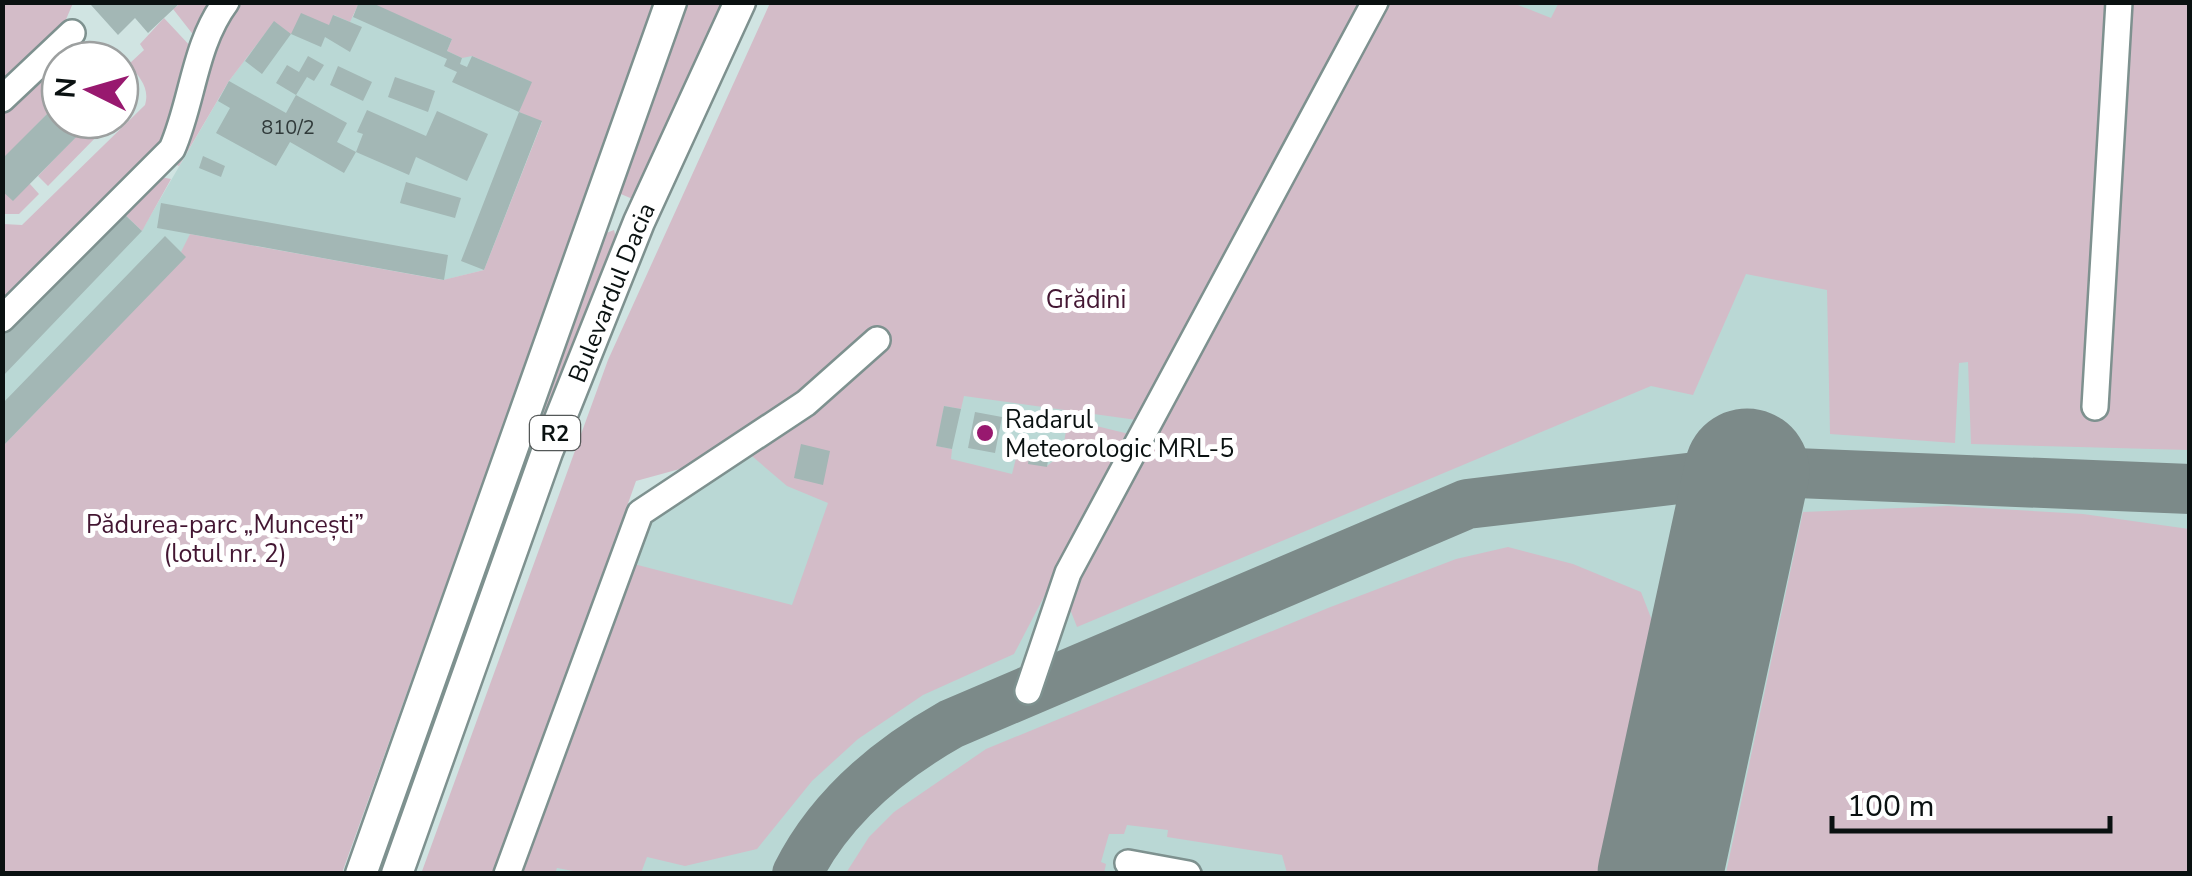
<svg xmlns="http://www.w3.org/2000/svg" width="2192" height="876" font-family="'Nunito Sans',sans-serif">
  <rect width="100%" height="100%" fill="#d0e4e2"/>
  <path fill="#bad8d5" d="M359,3L452,39L447,51L472,56L532,82L542,121L484,270L444,280L190,234L186,257L3,447V336L142,230L229,81L274,21L301,13L328,25L333,15L353,17Z
    M1150,3H2189V873L517,874L641,532Z"/>
  <path fill="#d3bcc8" d="M1559,2L2112,3L2090,419L2100,417L2124,3H2189V450L1971,444L1968,362L1959,363L1955,443L1830,434L1827,290L1746,274L1693,395L1651,386L1077,627L1070,609L1073,589L1385,3H1513L1551,18Z
    M3,3H73L59,36L3,89Z
    M181,3H214L199,20L195,37L173,9Z
    M235,3H359L350,22L334,15L329,25L291,34L274,22L229,81L179,166L172,163L213,33Z
    M370,3H655L342,873H3L2,447L185,257L181,252L190,234L443,280L484,270L542,122L519,112L531,82L472,56L462,58L447,51L452,39Z
    M682,3H726L635,200L616,192Z
    M770,3H1359L1137,420L964,396L961,409L944,406L937,446L952,449L951,459L1012,474L1016,458L1047,466L1062,454L1067,425L1080,422L1129,434L1014,654L923,695L858,739L812,781L757,849L685,866L647,857L641,873H584L557,868L555,873H517L630,563L792,605L828,503L787,486L746,451L804,394L698,464L636,481L497,873L421,874L608,360Z
    M164,18L193,49L172,138L3,314V224L22,225L145,105C150,88 140,78 129,64L144,50L140,44Z
    M73,42L87,45L101,60H60V101L3,159V108Z
    M90,122L100,133L48,186L38,176Z
    M161,177L171,179L142,231L121,211Z
    M30,184L39,194L19,214H2V191Z
    M614,230L618,245L387,873L373,874L601,235Z
    M1948,506L2083,514L2189,529V873H1726L1803,512Z
    M1508,547L1573,564L1641,592L1653,623L1599,873H1287L1282,855L1167,837L1168,830L1127,825L1124,834H1109L1101,862L1106,864L1104,873H846L869,837L894,812L986,749L1328,608L1456,559Z"/>
  <g fill="none" stroke-linecap="round" stroke-linejoin="round">
    <path stroke="#7c8a89" stroke-width="50" d="M797,874C830,808 889,759 951,724L1467,504L1747,471L2190,489"/>
    <path stroke="#7c8a89" stroke-width="125" d="M1660,874L1747,471"/>
  </g>
  <path fill="#a3b7b5" d="M94,2H181L148,33L135,18L118,35L91,5Z
    M359,2H370L452,39L447,51L462,58L460,64L467,67L472,56L532,82L519,112L452,82L457,72L444,66L447,59L353,17Z
    M301,13L329,25L333,15L362,27L350,52L325,37L321,47L291,34Z
    M274,21L291,34L262,74L245,61Z
    M308,56L324,65L314,81L307,77L296,95L276,83L287,65L299,72Z
    M338,66L372,82L363,101L330,85Z
    M395,77L435,91L428,112L388,97Z
    M229,81L286,113L296,95L347,123L337,142L356,152L363,134L357,132L367,110L426,136L437,111L488,134L467,181L416,157L409,175L356,152L344,173L290,142L276,166L216,133L230,108L218,101Z
    M60,101V120H93L13,201L2,191V159Z
    M519,112L542,121L484,270L461,261Z
    M203,156L225,166L221,177L199,168Z
    M406,182L461,198L455,218L400,203Z
    M161,203L448,255L444,280L157,228Z
    M121,211L142,231L2,377V336Z
    M165,236L186,257L2,447V404Z
    M944,406L961,409L952,449L936,446Z
    M975,412L1002,417L995,453L968,448Z
    M801,444L830,451L823,485L794,478Z
    M1031,445L1050,447L1047,467L1028,464Z"/>
  <g fill="none" stroke-linecap="round" stroke-linejoin="round">
    <g stroke="#7e918f" stroke-width="30">
      <path id="minor" d="M2,99L72,33
        M2,319L172,149C193,101 194,45 226,2
        M2095,407L2119,2
        M1028,691L1068,573L1375,2
        M1128,863L1188,874
        M507,874L640,513L806,403L877,340"/>
    </g>
    <g stroke="#7e918f" stroke-width="35">
      <g id="major">
        <path d="M361,874L671,2"/>
        <path id="s1" d="M397,874L547,452L639,222L740,2"/>
      </g>
    </g>
    <use href="#minor" stroke="#fff" stroke-width="25"/>
    <use href="#major" stroke="#fff" stroke-width="30"/>
  </g>
  <circle fill="#98196f" stroke="#fff" stroke-width="4" cx="985" cy="433" r="10"/>
  <g text-anchor="middle" stroke-width="10" stroke-linejoin="round" paint-order="stroke">
    <g font-size="20" fill="#303a3a">
      <text x="288" y="134">810/2</text>
    </g>
    <rect fill="#fff" stroke="#545858" stroke-width="2.5" x="530" y="416" width="50" height="34" rx="8"/>
    <g font-size="22" font-weight="bold" fill="#0a1111">
      <text x="555" y="441">R2</text>
    </g>
    <g font-size="25" fill="#0a1111" stroke="#fff">
      <text dy="9" stroke="none"><textPath href="#s1" startOffset="620">Bulevardul Dacia</textPath></text>
    </g>
    <g font-size="25" fill="#431632" stroke="#fff">
      <text x="1086" y="308">Grădini</text>
      <text x="225" y="533">Pădurea-parc „Muncești”<tspan x="225" dy="29">(lotul nr. 2)</tspan></text>
    </g>
    <g font-size="25" fill="#0a1111" stroke="#fff" text-anchor="start">
      <text x="1005" y="428">Radarul<tspan x="1005" dy="29">Meteorologic MRL-5</tspan></text>
    </g>
  </g>
  <rect width="2192" height="876" fill="none" stroke="#0a1111" stroke-width="10"/>
  <g transform="translate(90 90) rotate(275)"><circle r="48" fill="#ffffff" stroke="#9da0a0" stroke-width="2.5"/>
  <path d="M0-8L18 38L0 25L-18 38Z" fill="#98196f"/>
  <text y="-15" font-size="28" font-weight="bold" text-anchor="middle" fill="#0a1111">N</text>
  </g>
  <path d="M1832 816v15h278v-15" fill="none" stroke="#0a1111" stroke-width="5"/>
  <text x="1847" y="816" font-size="30" fill="#0a1111" stroke="#ffffff" stroke-width="8" paint-order="stroke">100 m</text>
</svg>
